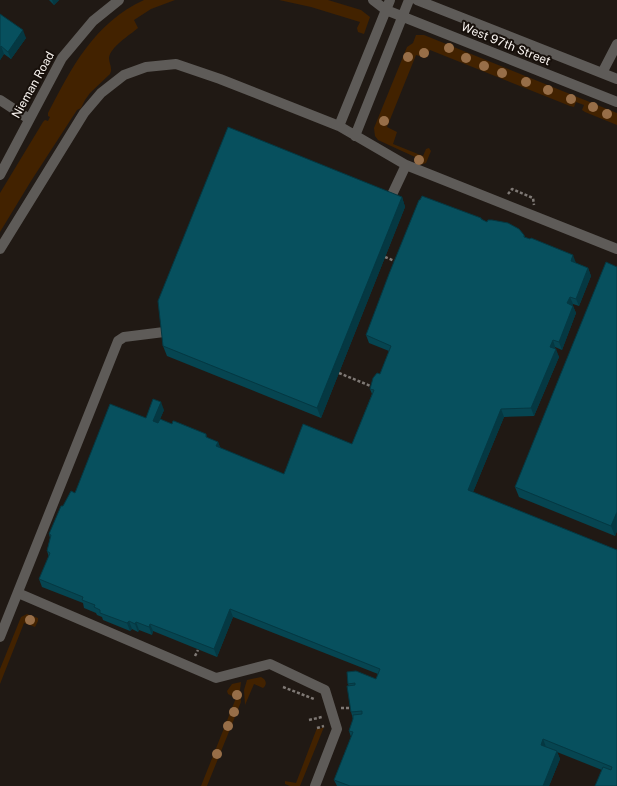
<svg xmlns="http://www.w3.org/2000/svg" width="617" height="786" font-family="'Public Sans',sans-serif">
  <rect width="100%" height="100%" fill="#201914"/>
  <path fill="#422200" d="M144,0H175L151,9L134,20L138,28C130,35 110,47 109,58C109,64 113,68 110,74L90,93L85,100L81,108L77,110L31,181L0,232V193L43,122L45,120L48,121L50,117L48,116V113C72,67 94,23 144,0Z
    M279,0H328L361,10L370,17L364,34L358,32L357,28L360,22L311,7Z
    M416,35H424L617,113V125L585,112L582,110L584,105L576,102L574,107L570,106L430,50L426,58L416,55L387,127L397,132L393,144L423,156L426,149L429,148L431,151L426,163L420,165L415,163V157L378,140L375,136L374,128L407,47L413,43Z
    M27,614L38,618V621L35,627L24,623L0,684V669L21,617Z
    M261,677C265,679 267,682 265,686L263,688L254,684L245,705L244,690L247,680Z
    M241,682L240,690L241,702L207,786H201L236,698L228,694L227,691L232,684Z
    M324,727L300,786H290L285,784V781L296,783L317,728L319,729Z"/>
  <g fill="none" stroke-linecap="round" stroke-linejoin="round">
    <path stroke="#7f7975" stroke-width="2.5" stroke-dasharray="3 2" stroke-linecap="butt" d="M508,194L512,189L533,198L534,205
      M385,257L397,262
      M339,373L373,387
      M195,656L198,650
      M283,687L314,699
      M341,708H352
      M309,720L322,717
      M317,728L324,726"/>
    <path stroke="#5e5b58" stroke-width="10" d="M373,0L386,10L617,102
      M417,0L617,79
      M602,73L617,44
      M0,100L29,119
      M339,126L390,0
      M355,136L409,0
      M0,175L62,58L93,21L119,0
      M389,201L406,165
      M0,249L84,113L101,93L124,75L146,67L176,64L220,79L339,126L406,165L617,249
      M18,593L216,678L270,664L325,690L337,729L315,786
      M0,637L118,341L124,337L164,332"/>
  </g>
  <g fill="#976e48">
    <circle cx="449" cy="48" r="5"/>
    <circle cx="424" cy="53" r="5"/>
    <circle cx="408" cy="57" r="5"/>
    <circle cx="466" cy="58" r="5"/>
    <circle cx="484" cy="66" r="5"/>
    <circle cx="502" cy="73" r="5"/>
    <circle cx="526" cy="82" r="5"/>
    <circle cx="548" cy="90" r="5"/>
    <circle cx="571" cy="99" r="5"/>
    <circle cx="593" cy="107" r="5"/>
    <circle cx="607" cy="114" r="5"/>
    <circle cx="384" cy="121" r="5"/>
    <circle cx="419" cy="160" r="5"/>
    <circle cx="30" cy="620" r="5"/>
    <circle cx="237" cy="695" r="5"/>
    <circle cx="234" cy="712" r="5"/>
    <circle cx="228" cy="726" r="5"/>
    <circle cx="217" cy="754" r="5"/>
  </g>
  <path fill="#064551" d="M49,0H59L54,5Z
    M0,14L26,38L11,59L4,54L0,60Z
    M402,197L405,207L321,418L167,356L163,346Z
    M481,218L482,220L524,235L525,237L576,263L588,268L591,276L579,306L573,304L572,305L573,306L576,313L562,350L555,347V349L559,357L534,416L504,417L473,492L617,550V786L602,770L557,752L560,759L549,786H337L334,780L351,737L349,731L353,719L351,712L349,686L348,684L376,679L378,674L233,617L217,657L153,631L152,635L139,630L138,632L132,629L130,631L103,620L102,617L97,615L96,613L84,608L83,603L42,587L39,579L49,557L47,551L50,538L49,534L63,506L75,493L146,418L164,410L159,421L172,424L206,434L207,438L218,442L220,448L284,474L352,444L372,394L370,389L380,374L389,351L369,343L366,335Z
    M617,267V531L615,536L519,497L515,487Z"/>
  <path fill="#053842" d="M52,0H59L54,5Z
    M23,30L26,38L11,59L8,52Z
    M1,46L4,54L0,60V48Z
    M402,197L405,207L321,418L317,408Z
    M573,255L576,263L571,261Z
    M588,268L591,276L579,306L576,299Z
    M570,297L573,304L570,311L567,303Z
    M573,306L576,313L562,350L559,342Z
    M553,340L555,347L553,354L550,347Z
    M556,349L559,357L534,416L531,408Z
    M161,402L164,410L156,429L153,421Z
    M501,409L504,417L471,497L468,490Z
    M218,442L221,449L216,446Z
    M617,512V531L615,536L611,526Z
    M230,609L233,617L217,657L214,649Z
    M129,621L132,629L130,631L127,623Z
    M136,622L139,630L138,632L135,624Z
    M150,624L153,631L152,635L149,627Z
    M543,739L546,747L541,745Z
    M557,751L560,759L549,786H543Z"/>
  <path fill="#07505e" stroke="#053842" d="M0,14L23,30L8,52L1,46L0,48Z
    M228,127L402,197L317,408L163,346L158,301Z
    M422,196L481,218V219L487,222L488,220H492L508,223L519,229L524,235V237L530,239L531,238L573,255L571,261L588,268L576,299L570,297L567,303L573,306L559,342L553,340L550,347L556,349L531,408L501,409L468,490L617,550V786H595L603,767L611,770L612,767L543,739L541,745L557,751L543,786H350L334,780L353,732L349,731L353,719V715L362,714V711L351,712L347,686L355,685V683L348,684L347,672L356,671L376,679L380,669L230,609L214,649L150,624L149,627L136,622L135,624L129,621L127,623L100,613V610L94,607L95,605L82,600L83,597L39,579L50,553L47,551L51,535L49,534L61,506H63L71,491L75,493L110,404L146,418L153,399L161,402L153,421L158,423L160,419L172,424L173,421H174L206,434V437L218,442L216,446L284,474L303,424L352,444L374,390L370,389L373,378L377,373L380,374L391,346L366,335L389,274L419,200H420Z
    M606,262L617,267V512L611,526L515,487Z"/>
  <g text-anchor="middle" stroke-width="4" stroke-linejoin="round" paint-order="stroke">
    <g font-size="12" fill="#f8f3ef" stroke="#17100b">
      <text transform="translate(506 44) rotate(22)" y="4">West 97th Street</text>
      <text transform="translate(33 85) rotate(-61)" y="4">Nieman Road</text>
    </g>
  </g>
</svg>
